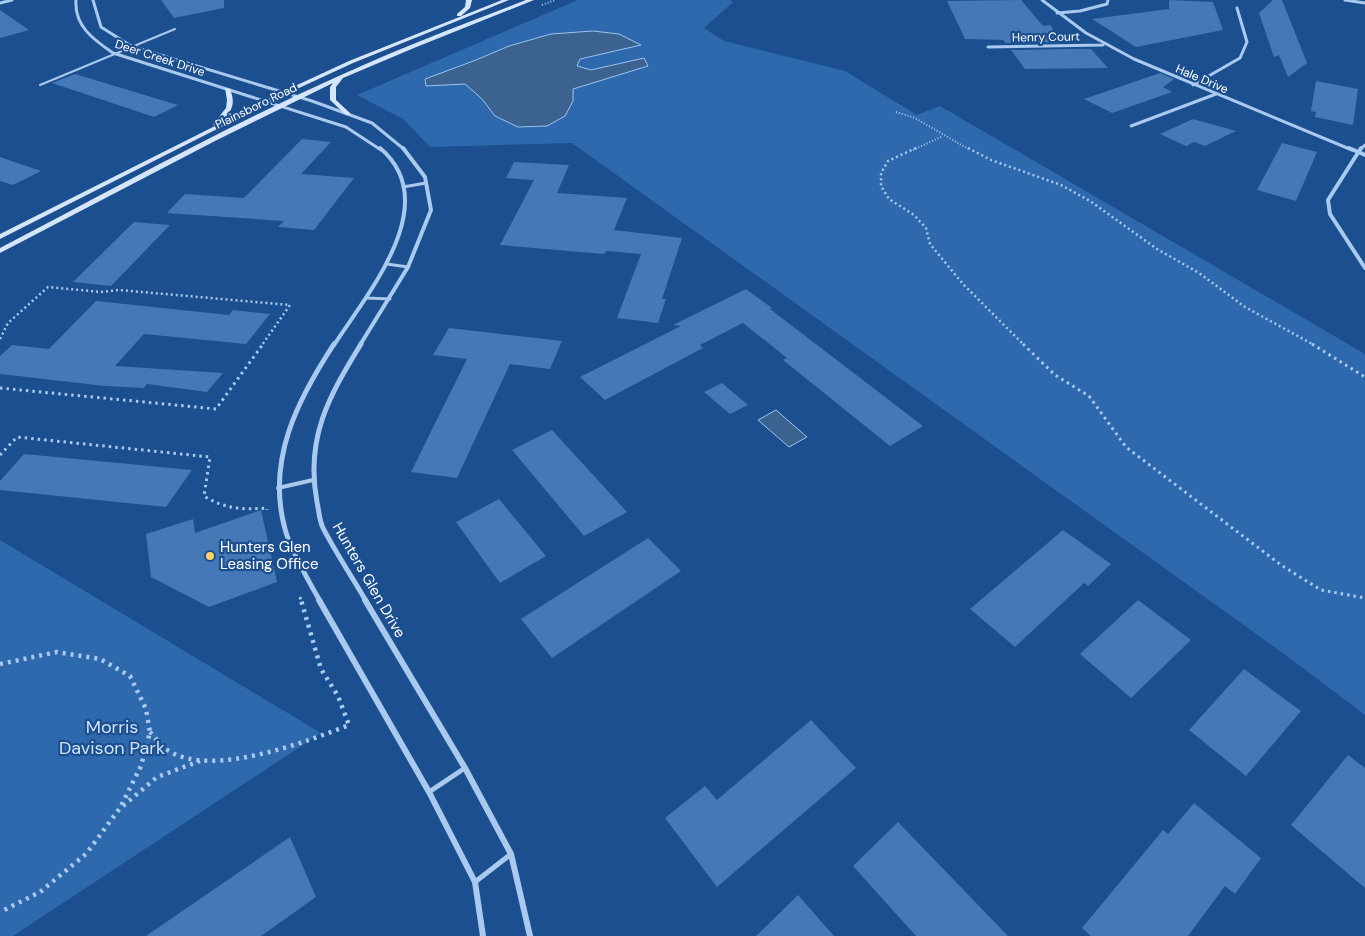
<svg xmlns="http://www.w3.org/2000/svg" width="1365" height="936" font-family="'DM Sans',sans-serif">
  <rect width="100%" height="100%" fill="#1b4f8f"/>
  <path fill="#2e69ad" d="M578,0H730L733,2L704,28L724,41L845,71L917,115L940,106L1365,354V715L1291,659L572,143L430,147L403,119L357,95Z
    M0,540L321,733L13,936H0Z"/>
  <path fill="#3c6290" stroke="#9cc4f0" d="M593,31L619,34L641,45L580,59L577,66L591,70L644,58L648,66L573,89V101L565,116L547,126L518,127L495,116L482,99L465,84L426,86L425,79L476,60L509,46L551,34Z
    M776,410L807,437L789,447L758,420Z"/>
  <path fill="#4478b7" d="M161,0H224V8L174,18Z
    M1021,0L1043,26L1050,25L1062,42L1006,43L1003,40L965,39L947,1Z
    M1169,0L1213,2L1223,30L1136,47L1092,19L1169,9Z
    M1273,0H1282L1307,63L1288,77L1279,55L1274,57L1259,13Z
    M0,10L29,30L0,38Z
    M1067,49H1091L1108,68L1025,69L1011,50Z
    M1160,73L1174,79L1163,87L1172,92L1112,113L1084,99Z
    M75,74L178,105L154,117L52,83Z
    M1316,81L1358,89L1353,125L1315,117L1316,112L1311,111Z
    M1193,119L1236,131L1205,146L1194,142L1186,146L1160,134Z
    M302,139L331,142L301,174L354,178L314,230L278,227L284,221L167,213L185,194L244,198Z
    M1282,143L1317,152L1296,201L1257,190Z
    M0,157L41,171L13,185L0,181Z
    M514,162L569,165L557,193L627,198L614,230L682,238L662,299H666L658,323L617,318L641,254L606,251L604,254L500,245L534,180L506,178Z
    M134,222L170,225L111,286L73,282Z
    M746,289L772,308L770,309L923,426L890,446L783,360L787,358L743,323L700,345L703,348L605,400L580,377L681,326L673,325Z
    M96,301L229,315L233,310L270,314L246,344L144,334L115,366L223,373L207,392L147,384L144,388L105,386L0,374V356L12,345L49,349Z
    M449,328L562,341L550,369L510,364L457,478L411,472L467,359L433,355Z
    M722,383L748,405L730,414L704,392Z
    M552,430L627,512L584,536L512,450Z
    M24,454L192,470L166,507L0,490V481Z
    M499,499L546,556L500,583L456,522Z
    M261,510L277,582L209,607L151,577L146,534L193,519L195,533Z
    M1063,530L1111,564L1088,586L1084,583L1015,647L970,609Z
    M648,538L681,571L552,658L521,619Z
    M1138,600L1191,640L1131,698L1080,654Z
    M1244,669L1301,711L1246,776L1189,730Z
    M811,720L856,768L717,887L665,818L705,786L717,800Z
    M1348,755L1365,768V888L1291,825Z
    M1194,803L1261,858L1235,894L1225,886L1188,936H1091L1082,928L1163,830L1168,834Z
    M898,822L1008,936H916L853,866Z
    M290,837L316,897L261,936H146Z
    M798,895L834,936H756Z"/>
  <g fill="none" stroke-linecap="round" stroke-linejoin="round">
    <path stroke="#a9c9ee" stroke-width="2" stroke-dasharray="1 2" stroke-linecap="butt" d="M542,5L555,0
      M896,112L915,118L970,150
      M913,150L943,136"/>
    <path stroke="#a9c9ee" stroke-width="2.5" stroke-dasharray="2 3" stroke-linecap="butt" d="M916,148L888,161L881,173V186L889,199L914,215L926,228L930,244L963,284L1024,345
      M968,148L991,160L1061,185L1090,201L1157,249L1199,273L1245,307L1314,345
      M0,339L8,323L48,287L101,292L119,290L290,305L262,345"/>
    <path stroke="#a9c9ee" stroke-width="3" stroke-dasharray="2.5 4" stroke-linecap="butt" d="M1023,344L1055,375L1089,396L1126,447L1281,565L1321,590L1365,598
      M1312,344L1365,377
      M0,388L216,409L263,344
      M0,455L17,437L210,457L204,496C225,509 243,510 267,508V510
      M300,597L301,601"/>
    <path stroke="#a9c9ee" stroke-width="4.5" stroke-dasharray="3 5" stroke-linecap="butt" d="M0,664L57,652L100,659L130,676L146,709L150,732L141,766L120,808L86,854L40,892L0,912
      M150,732C156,738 161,747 169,751C212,778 306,742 349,725L338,696L321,669L301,600
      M123,806L157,777L200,761"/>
    <path stroke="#a9c9ee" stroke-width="2" d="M40,85L175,29"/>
    <path stroke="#a9c9ee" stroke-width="3" d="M403,187L426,183
      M387,264L408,267
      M366,298L390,299"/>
    <path stroke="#a9c9ee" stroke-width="4" d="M278,488L313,480"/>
    <path stroke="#a9c9ee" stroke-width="5" d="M429,792L465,768
      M475,882L511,854"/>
    <path stroke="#a9c9ee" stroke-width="3" d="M76,0C74,26 94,40 113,53L346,127L381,150
      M93,0L101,27L131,46L312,101L372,123L405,150
      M1042,0L1086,33L1134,59L1352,150
      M1345,0L1365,3
      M0,3L12,0
      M1057,13L1080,11L1107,4L1108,0
      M988,47L1103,45
      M1193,85L1240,58L1247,42L1237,8
      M1131,126L1216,94
      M1360,150L1365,145"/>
    <path stroke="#a9c9ee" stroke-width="4" d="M1349,148L1365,155
      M1361,148L1328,200L1330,214L1365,268
      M334,345C367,294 445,203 380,148
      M360,345L408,267L431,210L425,177L403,148"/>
    <path stroke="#a9c9ee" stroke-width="5" d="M361,344C329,396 305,438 317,502C319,510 319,520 323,528C336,553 352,577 366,601
      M320,601C309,582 290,549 285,529C266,460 298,399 334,344"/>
    <path stroke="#a9c9ee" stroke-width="6" d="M319,600L429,792L475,882L483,936
      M365,600L465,768L511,854L530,936"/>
    <path fill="#d6e6fa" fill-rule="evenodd" d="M466,0H472L470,8L461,16H457V14L465,7Z
      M502,0H509L353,63L286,94L0,239V234L215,126L213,124L226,108L227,100L225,88L230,89C236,104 232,111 221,122L282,92L349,61Z
      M526,0H534L414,48L343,78L336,87V100L350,113V115H346L330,100V87L333,83L215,141L0,253V248C113,189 225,127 341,75C402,47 464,24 526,0Z"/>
  </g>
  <circle fill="#ffd166" stroke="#1b4f8f" stroke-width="2" cx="210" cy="556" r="5"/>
  <g text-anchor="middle" stroke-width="4.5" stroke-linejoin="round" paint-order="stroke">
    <g font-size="12" fill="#fff" stroke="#1b4f8f">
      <text transform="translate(1046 37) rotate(-1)" y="4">Henry Court</text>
      <text transform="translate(160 58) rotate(18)" y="4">Deer Creek Drive</text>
      <text transform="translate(1202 79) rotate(23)" y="4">Hale Drive</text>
      <text transform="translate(256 106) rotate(-26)" y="4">Plainsboro Road</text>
    </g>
    <g font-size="15" fill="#fff" stroke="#1b4f8f" text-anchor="start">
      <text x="220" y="552">Hunters Glen<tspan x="220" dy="17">Leasing Office</tspan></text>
    </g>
    <g font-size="15" fill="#fff" stroke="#1b4f8f">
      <text transform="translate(369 580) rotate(60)" y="5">Hunters Glen Drive</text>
    </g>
    <g font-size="18" fill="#cfe3fa" stroke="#1b4f8f">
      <text x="112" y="733">Morris<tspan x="112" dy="21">Davison Park</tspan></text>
    </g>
  </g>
</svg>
